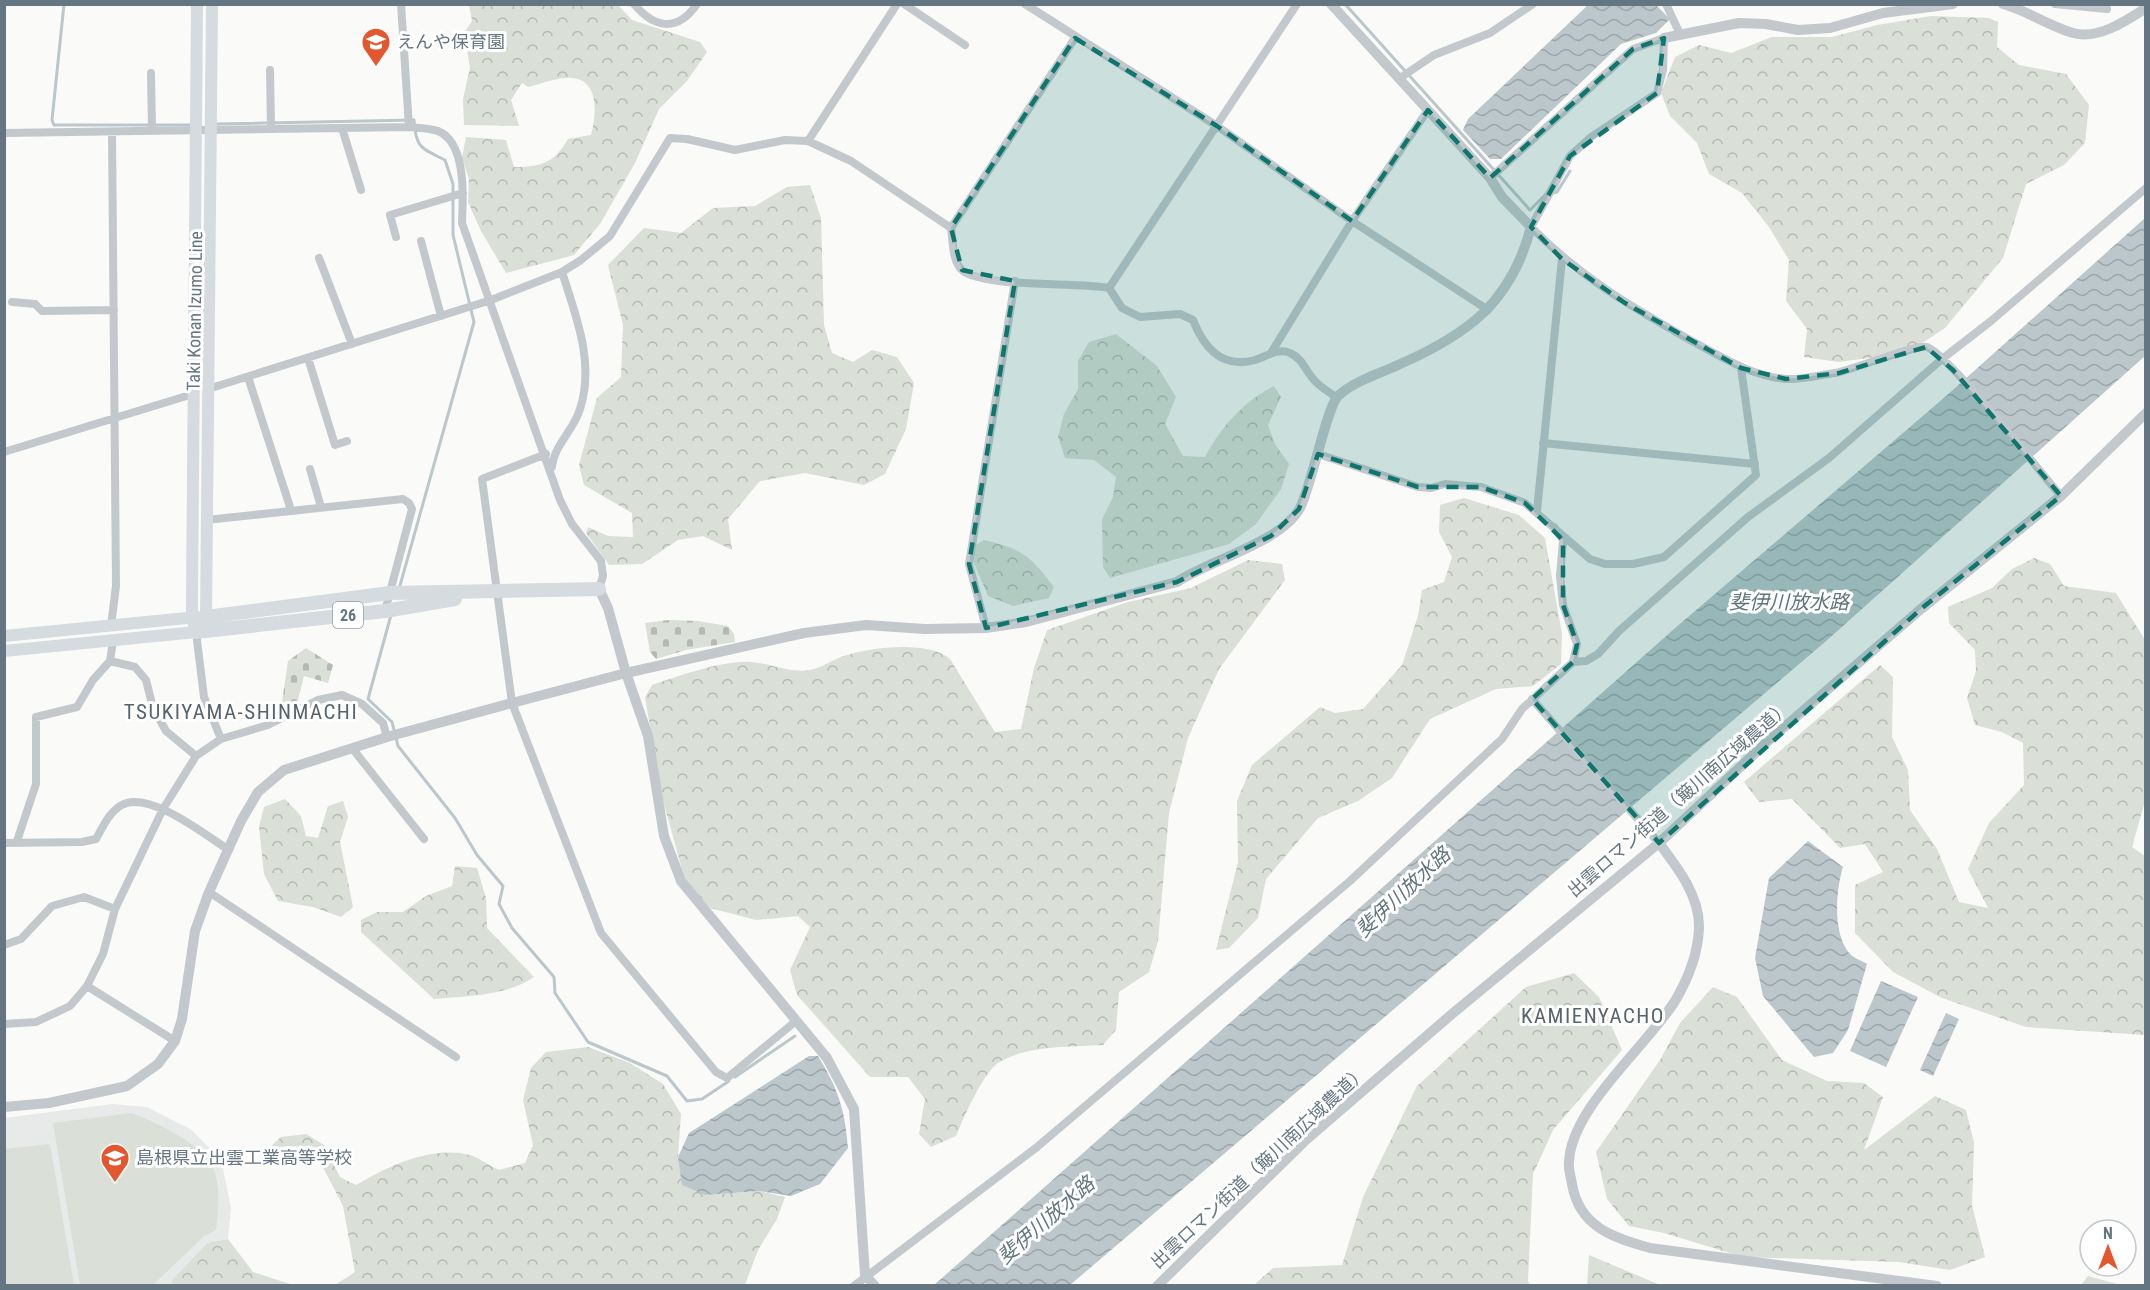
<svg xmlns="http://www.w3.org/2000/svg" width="2150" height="1290" font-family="'Roboto Condensed','Noto Sans JP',sans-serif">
  <defs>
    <pattern id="forest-crowns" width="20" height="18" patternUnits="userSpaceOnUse" patternTransform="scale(1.5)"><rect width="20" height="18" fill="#dadfd7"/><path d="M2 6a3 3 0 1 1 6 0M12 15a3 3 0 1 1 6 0" fill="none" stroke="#b4b9b4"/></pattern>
    <pattern id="cemetery-stones" width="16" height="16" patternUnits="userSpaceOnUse" patternTransform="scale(1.5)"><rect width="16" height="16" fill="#dadfd7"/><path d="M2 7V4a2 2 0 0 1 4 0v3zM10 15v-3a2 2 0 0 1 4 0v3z" fill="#b4b9b4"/></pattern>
    <pattern id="water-waves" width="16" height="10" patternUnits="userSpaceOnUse" patternTransform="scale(1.5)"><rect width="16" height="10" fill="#bbc7cb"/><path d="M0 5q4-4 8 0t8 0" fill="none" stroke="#9ca6aa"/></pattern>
  </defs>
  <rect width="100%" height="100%" fill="#fafaf8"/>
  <path fill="#e8e9e9" d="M112,1104L147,1107L190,1129L221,1159L231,1208L228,1239L207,1243L171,1281L174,1285H5L4,1118Z"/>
  <path fill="url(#forest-crowns)" d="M469,5H618L632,20L700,42L707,52L687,81L659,109L635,163L600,224L574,255L506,273L481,231L468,202L469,179L462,158L466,137L506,140L514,167C542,167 554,163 568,139L591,135C597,113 600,75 565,78C553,79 540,84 528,87L522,83L511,100L519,126L464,125L463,99L470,68L464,33L472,21Z
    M1931,16L1989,18L1998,22L1997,47L2019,65L2066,74L2089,105L2085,143L2064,165L2026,184L2003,258L1945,328L1907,353L1838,362L1804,357L1807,329L1786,301L1789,260L1769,227L1742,193L1709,174L1697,143L1670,116L1661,93L1675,57L1699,45L1731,53L1772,37H1832L1877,25Z
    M810,185L821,218L824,325L832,353L853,362L872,350L897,357L914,383L906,429L885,474L864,485L805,473L760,481L728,519L732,550L703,536L678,540L642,564L609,565L586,533L588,527L608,536L633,537L632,513L584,485L579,465L597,398L621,377L623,325L608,265L644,228L681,233L713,208L755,206L787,187Z
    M1116,334L1157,366L1176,397L1165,424L1183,456L1205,457C1222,426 1242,403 1274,386L1281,397L1268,425L1275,444L1289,464L1281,489L1256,524L1229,544L1110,578L1103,567L1102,519L1113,497L1116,477L1094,460L1065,458L1058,437L1064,414L1078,389V361L1089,342Z
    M1464,498L1519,515L1545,538L1562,634L1561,664L1533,686L1496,689L1430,719L1392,778L1358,801L1318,818L1266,879L1258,918L1229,948L1216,950L1238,862L1237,801L1252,765L1320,707L1335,713L1363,709L1402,665L1418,616L1422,590L1444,582L1452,557L1439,532L1440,505Z
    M984,540C1022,549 1030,555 1054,587L1049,598L1013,606L988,596L974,563V546Z
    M2034,558L2050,564L2064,586L2116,593L2145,640V801L2132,847L2145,856V1035L2026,1027L1942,998L1893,972L1855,933V885L1883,872L1865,844L1840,848L1792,799L1759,802L1744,782L1880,665L1893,677L1892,737L1908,770L1910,810L1937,849L1959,902L1988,908L1968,869L1989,823L2024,785L2023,743L2002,732L1975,725L1967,698L1976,671L1975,650L1949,623L1948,607L1992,588L2012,569Z
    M1248,560L1282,564L1285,580L1219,669L1188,738L1169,813L1158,941L1149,972L1119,992L1116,1030L1103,1045C1071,1047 1026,1045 998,1063C983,1073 963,1119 956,1136L931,1147L919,1134L925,1099L908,1077H870L797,995L790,970L810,927L798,916L756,920L710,908L685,880L662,797L645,697L652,685C679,676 723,660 751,662C772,663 793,675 814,669C825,666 834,659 844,656C870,647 929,640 950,659L995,732L1021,729L1034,668L1047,630L1128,602L1191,588Z
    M285,799L301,816L306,836L318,838L328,806L343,801L348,817L340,842L353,907L341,917L313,907L278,901L264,874L259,827L264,807Z
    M455,866L477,868L486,898L487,928L534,977C506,996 467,996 434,999L361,932V920L377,912H403L426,896L452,886Z
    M1574,973L1599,997L1622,1050L1553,1130L1533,1174L1528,1281L1530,1285H1254L1273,1268L1342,1265L1363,1197L1417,1086L1526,987Z
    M1713,987L1737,997L1782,1060L1827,1081L1864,1083L1883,1097L1864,1150L1935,1096L1966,1110L1974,1143L1972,1205L1985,1257L1950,1270L1899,1262L1743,1257L1664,1233L1629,1226L1607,1199L1596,1152L1660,1060L1680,1023Z
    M588,1047L630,1063L663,1084L681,1114L678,1157L705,1195L759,1191L785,1197L777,1219L758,1250L745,1285H335L355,1272L343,1206L312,1146L270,1147L281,1137L306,1134L324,1145L340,1177L356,1185C388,1166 431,1145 470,1155C479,1158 490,1166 499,1170L525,1163L533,1145L523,1100L531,1068L546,1052Z
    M228,1239L253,1272L293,1285L174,1286L171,1281L207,1243Z
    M1589,1255L1660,1285H1587Z
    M2088,1276L2117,1284L2119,1285H2081Z"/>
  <path fill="url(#cemetery-stones)" d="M669,620L698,621L728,626L734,634L735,642L686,650L656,659L650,652L645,623Z
    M306,648L333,665L328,683L304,676L297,704L265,721L262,716L282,702L288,661Z"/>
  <path fill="#dadfd7" d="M131,1113C154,1121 205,1145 214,1170C221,1188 218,1212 216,1230L204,1236L153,1285H80L53,1123Z
    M50,1144L74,1285H5V1149Z"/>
  <path fill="url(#water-waves)" d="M1588,5H1656L1670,19L1656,33L1621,44L1501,159H1490L1463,130L1468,119Z
    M2145,218V356L1825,642L1070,1285L933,1286L1674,629L1945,397Z
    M1808,841L1843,867C1836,889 1832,935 1850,954C1854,958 1862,961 1867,964L1848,1030L1833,1053L1814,1057L1763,996L1755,958L1769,878Z
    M1881,981L1918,997L1886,1067L1850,1051Z
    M1946,1013L1959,1019L1933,1076L1920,1070Z
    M809,1056H818C838,1089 845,1109 848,1148L820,1184L791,1196L759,1191L705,1195L682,1185L678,1157L689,1133Z"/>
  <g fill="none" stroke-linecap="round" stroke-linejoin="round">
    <path stroke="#bbc7cb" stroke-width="3" d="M64,4L52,120L54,125H194
      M1345,4L1530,210L1546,194
      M216,124L414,120C416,149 421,148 445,160L453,184V235L474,322L399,589
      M1553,193L1557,192L1570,171
      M391,615L368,699L392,722L398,746L455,818L477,855L503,886L499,904L512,928L554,977L555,993L588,1042L667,1076L687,1101L702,1099L729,1081
      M735,1077L795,1036"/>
    <path stroke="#c3c8cc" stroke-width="8" d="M401,4L409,127
      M634,4C654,28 677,33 697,4
      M904,4L965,45
      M1025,4L1217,126L1352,221L1488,310
      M1666,4L1680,34
      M2055,4L2107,9
      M270,70L271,129
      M151,73L152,131
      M1400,78L1434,55L1490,33L1533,4
      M342,128L361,190
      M4,133L409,127C418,128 430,128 438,131C467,143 463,198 462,223L560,500L572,524L601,561L603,576L599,589
      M808,141L897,4
      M1490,178L1633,49L1664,38L1663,70L1657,93L1591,137L1570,156L1531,227C1580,277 1630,306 1690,340C1720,356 1750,376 1786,379C1801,380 1820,375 1835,373C1853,370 1916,344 1927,347C1949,355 2039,471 2061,496
      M951,228L1075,38
      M396,237L390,215L463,193
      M421,241L441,316
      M319,258L352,344
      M1109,288L1297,4
      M12,302L35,304L42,311L114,310
      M1271,353L1352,221L1428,110
      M308,358L335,445L347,441
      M248,377L291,510
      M208,389L491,300L562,272L581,260L610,236L670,138L687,139L735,150L785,140L808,141L851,161L951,228C953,240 952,263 963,271C988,288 1075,282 1109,288L1122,308L1140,317L1180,314L1193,320C1204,348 1222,369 1255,360C1266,357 1278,347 1290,353C1303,359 1305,370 1314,380C1320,387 1329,392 1336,397
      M1543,443L1755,464
      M4,452L193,394
      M546,454L482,479L512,703L601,933L716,1072L727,1078L796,1021
      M1318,454L1418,487L1431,488L1445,484L1481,487L1525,503L1590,559L1605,564H1633L1664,557L1756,475L1741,368
      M552,467C554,445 574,430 580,409C595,363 576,316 562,272
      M310,469L321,507
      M1537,511L1562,259
      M206,520L403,499L409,503L412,509L385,611
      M111,626L116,586L112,132
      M986,628L969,564L1015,281
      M196,632L204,697L221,739
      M110,661L135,667L146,680L153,708L166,731L196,756
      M1573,662L1586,661L1598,654L1619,631L1748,517L1829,458L1942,359L1991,321L2146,188
      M1532,699L1659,843
      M352,748L424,839
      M17,841L36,784V717L77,707L93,680L110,661L113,641
      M4,843L82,842L96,839C103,827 108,814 120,806C147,788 205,835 229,850
      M209,892L456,1057
      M4,945L21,939L52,906L84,897L115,909
      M87,986L175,1041
      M4,1024L36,1022L70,1006L87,986L103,954L115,909L163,809L196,756L221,739L268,725L318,700L342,695L362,704L383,723L387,737
      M854,1286L1037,1147L1350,881L1502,739L1522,709L1573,662L1577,644L1563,605L1560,576L1563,540L1554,527"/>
    <path stroke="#c3c8cc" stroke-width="10" d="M2003,4C2028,11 2049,26 2073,33C2098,40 2126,21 2146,8
      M1664,38L1739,23L1766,24L1798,30L1830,28L1883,13L1953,4
      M599,589L608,608L626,673L648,736L664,836L681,881L827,1058L854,1109L865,1275L875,1286
      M1659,843C1677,867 1700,896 1699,928C1698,954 1688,979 1675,1001C1647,1046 1571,1108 1569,1162C1568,1169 1571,1177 1572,1184C1579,1227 1614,1238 1650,1248L1937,1286
      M4,1107L49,1103L127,1086L158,1064L175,1041L182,1019L195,931L209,892L241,821L258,792L284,770L387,737L512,703L626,673L804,633L866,625L925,629L986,628L1026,622L1177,582C1210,560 1282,542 1300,508C1311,488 1327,406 1338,396C1354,381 1379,374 1398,365C1467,335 1511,303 1531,227L1502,197L1490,178L1331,4
      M1157,1286L1306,1140L1452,1014L1659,843L1767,742L1921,609L2061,496L2146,413"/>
    <path stroke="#d6dbdf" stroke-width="12" d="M196,632L206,617L212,4
      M196,632L192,617V595L197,4
      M4,636L197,617
      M4,651L196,632"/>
    <path stroke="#d6dbdf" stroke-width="14" d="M206,617L390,593L599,589
      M196,632L385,611L455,599"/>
  </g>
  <path fill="#0f766e" fill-opacity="0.2" stroke="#0f766e" stroke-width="4.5" stroke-dasharray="12 8" stroke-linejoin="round" d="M1075,38L1217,126L1352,221L1428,110L1490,178L1633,49L1664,38L1657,93L1570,156L1531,227L1562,259L1625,303L1741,368L1786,379L1839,373L1926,347L1953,370L2061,496L1921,609L1659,843L1532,699L1573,662L1577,644L1563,605V540L1525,503L1481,487H1418L1318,454L1299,509L1271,536L1177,582L986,628L969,564L1015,281L962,270L951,228Z"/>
  <defs>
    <g id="school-pin" transform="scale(1.5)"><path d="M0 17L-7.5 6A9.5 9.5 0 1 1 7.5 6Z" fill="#e4572e" stroke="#fff"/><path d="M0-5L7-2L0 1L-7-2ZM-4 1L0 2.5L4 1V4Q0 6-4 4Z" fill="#fff"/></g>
  </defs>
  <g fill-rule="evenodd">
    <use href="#school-pin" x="376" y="42"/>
    <use href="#school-pin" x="115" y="1158"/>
  </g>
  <g text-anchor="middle" stroke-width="6" stroke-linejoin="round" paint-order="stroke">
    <rect fill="#fff" stroke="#939fa8" stroke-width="1.5" x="333" y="602" width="30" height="26" rx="4.5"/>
    <g font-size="16" font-weight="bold" fill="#657683">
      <text x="348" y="621">26</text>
    </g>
    <g font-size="18" fill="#657683" stroke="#fff" text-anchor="start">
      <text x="397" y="48">えんや保育園</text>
      <text x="136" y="1164">島根県立出雲工業高等学校</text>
    </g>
    <g font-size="18" fill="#657683" stroke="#fff">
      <text transform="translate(195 311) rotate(-89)" y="6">Taki Konan Izumo Line</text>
      <text transform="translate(1679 799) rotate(-41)" y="6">出雲ロマン街道（簸川南広域農道）</text>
      <text transform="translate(1259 1167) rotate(-43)" y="6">出雲ロマン街道（簸川南広域農道）</text>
    </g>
    <g font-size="20" font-style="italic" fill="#60757c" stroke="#fff">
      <text x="1789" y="609">斐伊川放水路</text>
      <text transform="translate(1403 892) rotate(-43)" y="7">斐伊川放水路</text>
      <text transform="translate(1046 1220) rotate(-41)" y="7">斐伊川放水路</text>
    </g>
    <g font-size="21" letter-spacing="1.5" fill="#57646e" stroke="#fff">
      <text x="241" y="719">TSUKIYAMA-SHINMACHI</text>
      <text x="1593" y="1023">KAMIENYACHO</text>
    </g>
  </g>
  <rect width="2150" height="1290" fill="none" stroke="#657683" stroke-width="12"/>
  <g transform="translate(2108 1248)"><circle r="28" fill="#ffffff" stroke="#c1c8cd" stroke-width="1.5"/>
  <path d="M0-4.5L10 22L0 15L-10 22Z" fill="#e4572e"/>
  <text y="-9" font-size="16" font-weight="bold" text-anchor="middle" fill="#657683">N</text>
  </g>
</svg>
